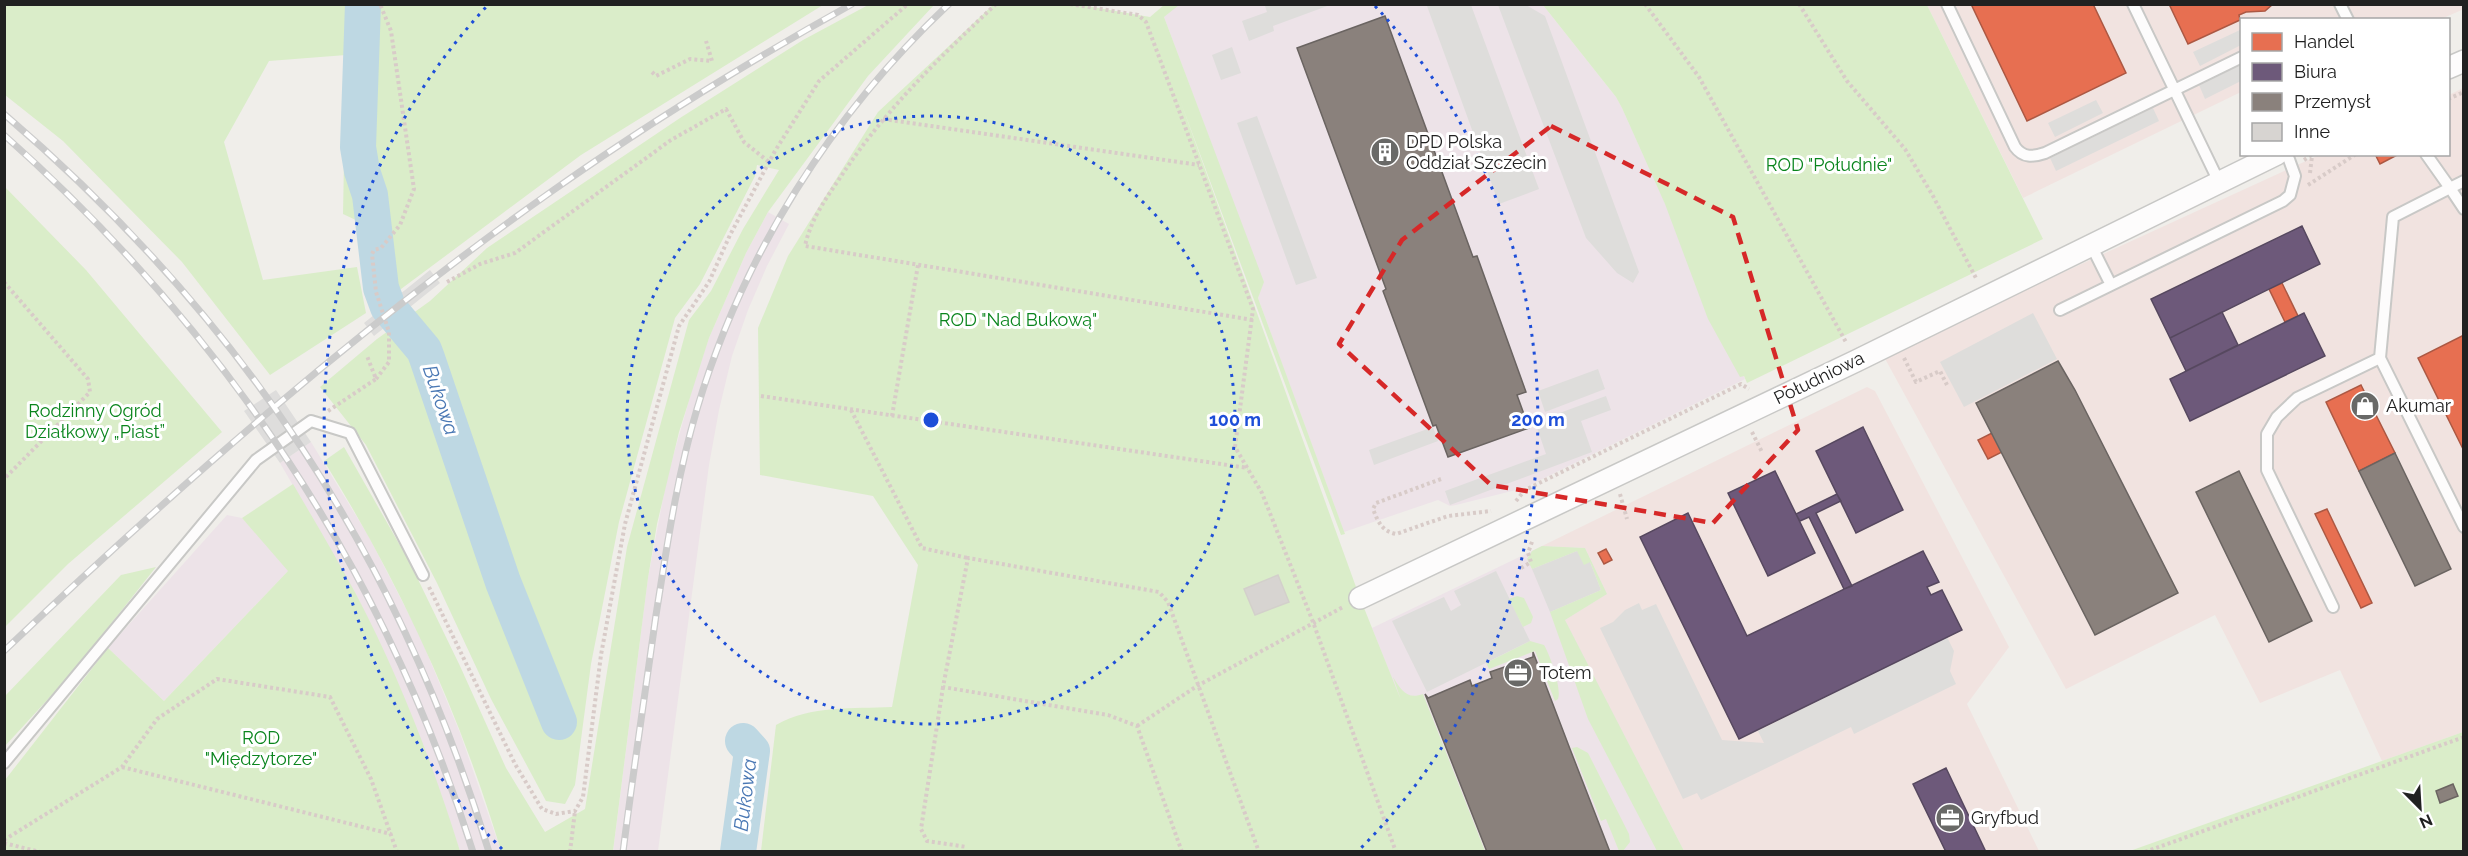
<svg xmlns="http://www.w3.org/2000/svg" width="2468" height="856" font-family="Raleway,sans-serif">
  <rect width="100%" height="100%" fill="#f0eeea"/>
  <path fill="#f1e3e0" d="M2463,4L2464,9L2441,19L2242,20L2241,92L2023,198L1927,5Z
    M2463,88V732L2382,761L2340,670L2260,703L2215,615L2066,689L1883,355L2319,155L2448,154L2449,95Z
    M1867,387L1875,391L2009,647L1967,704L2039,851H1684L1564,620L1606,593L1585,548L1542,546Z"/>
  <path fill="#ede3e8" d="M1179,4L1543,5L1616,97L1622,108L1745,379L1524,488L1456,505L1450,506L1438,500L1344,532L1258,298L1263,282L1164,17Z
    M768,212L789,224L767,266L748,310L732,356L719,410L709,465L658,851L613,852L648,578L667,478L693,386L709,338L746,253Z
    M311,442L369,537L420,636L460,733L501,851H460L426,752L383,651L357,596L280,463Z
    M227,515L242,518L289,570L164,701L108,648Z
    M1542,546L1585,548L1607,594L1565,620L1684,851H1461L1372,628Z"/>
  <path fill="#dedddb" d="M1269,5V4L1330,5L1273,26L1274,31L1249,41L1242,21L1267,12L1265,6Z
    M1431,5H1471L1539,189L1499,204L1427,6Z
    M1498,5H1526L1545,16L1639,272L1633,283L1617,273L1586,238Z
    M2240,30L2241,45L2200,66L2193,52Z
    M1232,47L1241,73L1221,80L1212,55Z
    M2241,65V81L2205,99L2199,85Z
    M2096,100L2103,113L2055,137L2048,123Z
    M2153,108L2159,121L2056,171L2050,158Z
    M1257,116L1317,278L1296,285L1237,123Z
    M2033,313L2057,359L1964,407L1940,362Z
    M1598,369L1605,389L1545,412L1538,391Z
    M1606,396L1611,410L1581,421L1592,452L1450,505L1445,491L1546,454L1535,422Z
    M1433,427L1438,441L1374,465L1369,450Z
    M1577,551L1590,562L1601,590L1550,612L1532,569Z
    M1496,571L1530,641L1427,692L1392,621L1444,597L1451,611L1461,605L1454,591Z
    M1639,603L1642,610L1656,604L1722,740L1764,743L1758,731L1947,637L1954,651L1950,671L1956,684L1854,734L1851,727L1701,800L1697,793L1683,799L1600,628L1613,622L1625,610Z"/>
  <path fill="#daedc9" d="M870,4L934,5L868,76L768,212L746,253L709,338L679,432L657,524L648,578L613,851H501C460,713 400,583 324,461L344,447L410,563L460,666L506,768L545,832L585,809L627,547L689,320L711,291L743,229L779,170L757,165L755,176L700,284L675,318L619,522L591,664L575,785L565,804L546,801L491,699L437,583L366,445L320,387L377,339L430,301L487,248L680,118L803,40Z
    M4,5L5,4L823,5L581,155L397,292L375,229L343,214L346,55L269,61L224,142L263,280L357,267L366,313L270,375L182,262L63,141L5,95Z
    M993,5H1081L1150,17L1164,5H1179L1164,17L1264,282L1258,298L1345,534L1341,535L1180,100L1360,598L1401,700L1393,677C1401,690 1407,700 1423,694L1485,851H761L776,725C811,705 853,709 892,707L918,565L873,496L760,475L758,328L788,256L878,112Z
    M1543,5H1927L2043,239L1747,383L1744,376L1740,377L1708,319L1665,204L1622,108L1616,97Z
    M5,187L86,270L222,432L68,564L5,627Z
    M293,484C314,520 336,557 356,594C399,676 433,764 460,851H5V780L108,648L164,701L288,571L242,518Z
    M1542,546L1585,548L1607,594L1565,620L1684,851H1657L1588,719L1550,612L1601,590L1590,562L1584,565L1577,551L1532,569L1527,559L1532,551Z
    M156,567L72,673L5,746V696L121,575Z
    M1517,596L1524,598L1533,617L1531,623L1523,627L1509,599Z
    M1530,641L1544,645C1550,655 1562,688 1558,699L1555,701L1535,651L1489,669L1486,663Z
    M2463,732V851L2127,852Z
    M1577,747L1588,753L1629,834L1630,842L1623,851H1619L1606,819L1601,821L1572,748Z"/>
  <path fill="#dedddc" d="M430,270L440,283L374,336L364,323Z
    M276,390L311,442L280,463L244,411Z"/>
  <path fill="#e76f51" stroke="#ac5843" stroke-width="1.5" d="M1971,4H2093L2126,73L2027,121Z
    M2169,4H2273L2265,11L2246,12L2239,15L2240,20L2188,44Z
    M2375,154H2399L2380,164Z
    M2282,283L2298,316L2285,322L2269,289Z
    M2464,335V451L2418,358Z
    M2361,385L2395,453L2359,471L2326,402Z
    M1992,433L2002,452L1988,459L1978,440Z
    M2327,509L2372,603L2361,608L2315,514Z
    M1606,549L1612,560L1604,564L1598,553Z"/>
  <path fill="#6d597a" stroke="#56485f" stroke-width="1.5" d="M2302,226L2320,264L2170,338L2151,299Z
    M2222,312L2238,345L2186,371L2170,338Z
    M2304,313L2325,356L2190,421L2170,379Z
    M1863,427L1903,510L1856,533L1816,451Z
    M1775,471L1815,553L1768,576L1728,493Z
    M1837,494L1841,501L1816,513L1852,586L1844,589L1809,517L1800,521L1796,514Z
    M1688,513L1747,636L1923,551L1939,582L1927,587L1931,595L1942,590L1962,630L1739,739L1640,537Z
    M1946,768L1986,852H1946L1913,784Z"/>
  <path fill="#8a817c" stroke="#6a6461" stroke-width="1.5" d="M1385,16L1473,257L1477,256L1526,392L1517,395L1529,428L1448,457L1436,425L1433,426L1383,291L1386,289L1297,48Z
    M2058,361L2075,390L2178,593L2095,635L1976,403Z
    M2395,453L2451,569L2415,586L2359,471Z
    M2239,471L2312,621L2269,642L2196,492Z
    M1533,652L1570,749L1610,852H1487L1425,694L1428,698L1470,680L1472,686L1492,678L1490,672L1533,657Z
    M2453,784L2458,796L2440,803L2436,791Z"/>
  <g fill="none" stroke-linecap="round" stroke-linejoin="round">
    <path stroke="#bed8e3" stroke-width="36" d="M363,4L358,147L362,171L370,195L381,288L388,307L424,350L427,358L503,582L559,722
      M738,852L752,751L743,741"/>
  </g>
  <path fill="#d7d4d1" stroke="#d3d0cb" stroke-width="1.5" d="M1278,575L1289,602L1255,615L1244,589Z"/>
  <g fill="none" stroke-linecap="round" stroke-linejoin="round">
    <g stroke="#c8c8c6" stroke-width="14">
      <path id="service" d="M1947,4L2015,147C2023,158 2033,157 2045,153L2242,57
        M2133,4L2219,182
        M2340,4L2348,20
        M2426,154L2450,188L2464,181
        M2464,209L2450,188L2393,217L2380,358L2464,527
        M2091,245L2111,285
        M2060,310L2283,201L2290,195L2295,176L2287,154
        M2333,607L2267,470V434L2277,417L2297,398L2380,358
        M4,763L256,460L311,421L350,433L423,575"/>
    </g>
    <g stroke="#c8c8c6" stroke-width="24">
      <path id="minor" d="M2448,68L2464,61
        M1360,598L1856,361L2277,154"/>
    </g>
    <path stroke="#d8cbc8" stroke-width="4" stroke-dasharray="3 3" stroke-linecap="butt" d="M996,4C938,59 881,114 838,181C824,201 810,222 805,246L1253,320
      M1070,4L1138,15L1146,22L1253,309L1235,447L1262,493L1313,622L1396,852
      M1645,4L1699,77L1847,344
      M1799,4L1847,81L1905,149L1933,196L1977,280
      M652,72L656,76L690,59L712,61L706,41
      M2448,99L2464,92
      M883,119L1199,165
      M2304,160L2313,154
      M2310,173L2312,156
      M2308,185L2356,154
      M4,282L88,379L90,392L4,479
      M447,282L480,264L515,253L671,140L726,109L744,142L769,162
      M1904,358L1916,382L1940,371L1947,385
      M376,379L389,362V332L376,292L372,254L374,250L381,248L400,225L414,189L391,31L380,4
      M761,396L1248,468
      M851,410L922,548L968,558
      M328,411L376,379L367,356
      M892,416L918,265
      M1752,432L1762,452
      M1441,479L1376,503L1373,509C1378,522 1382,531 1396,534L1448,516L1491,511
      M1620,494L1627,519
      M1516,501L1525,490L1741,384L1749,389
      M1521,568L1531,562L1528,553L1533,539
      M429,587L515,764L542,809L556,814L575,811L583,797L601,655L625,524L679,326L709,282L730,235L775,151L819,81L908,4
      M943,687L921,829L927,841L967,847
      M1137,726L1197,686L1343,607
      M122,767L391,834
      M4,840L122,767L157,719L217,679L330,697L371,779L397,852
      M4,843L40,852
      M570,852L575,811
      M1182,852L1137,726L1108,715L943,687L968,558L1159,592L1168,602L1259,852
      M2145,852L2464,737"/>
    <use href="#service" stroke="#fdfcfc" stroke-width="10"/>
    <use href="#minor" stroke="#fdfcfc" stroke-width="21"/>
    <g stroke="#cbcbcb" stroke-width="7">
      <path id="rail" d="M4,114C241,317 398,553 489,852
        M4,135C225,331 384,569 473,852
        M4,651C178,486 359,327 555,189C650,122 750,61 852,4
        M623,852C633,773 645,694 656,615C667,546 677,476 697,409C743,254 832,114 949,4"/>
    </g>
    <use href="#rail" stroke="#fff" stroke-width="4.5" stroke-dasharray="14" stroke-linecap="butt"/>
  </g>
  <path fill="none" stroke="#d62828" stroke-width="4.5" stroke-dasharray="12 8" stroke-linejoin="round" d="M1551,126L1733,217L1798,430L1713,523L1491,485L1339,344L1402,240Z"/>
  <g fill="none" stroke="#1d4ed8" stroke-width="3" stroke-dasharray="3 6">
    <circle cx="931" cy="420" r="304"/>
    <path d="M502 849A607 607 0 0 1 487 6M1375 6A607 607 0 0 1 1360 849"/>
  </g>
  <defs>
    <g id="building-disc" transform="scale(1.5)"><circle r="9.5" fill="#696967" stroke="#fff"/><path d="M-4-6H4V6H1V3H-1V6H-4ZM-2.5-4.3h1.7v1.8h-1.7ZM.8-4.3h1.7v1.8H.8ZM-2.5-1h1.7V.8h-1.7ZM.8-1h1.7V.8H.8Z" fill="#fff"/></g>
    <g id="shop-disc" transform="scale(1.5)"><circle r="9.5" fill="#696967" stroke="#fff"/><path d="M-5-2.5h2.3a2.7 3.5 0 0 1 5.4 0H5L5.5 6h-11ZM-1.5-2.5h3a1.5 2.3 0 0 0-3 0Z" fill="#fff"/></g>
    <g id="office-disc" transform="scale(1.5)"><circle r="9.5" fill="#696967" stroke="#fff"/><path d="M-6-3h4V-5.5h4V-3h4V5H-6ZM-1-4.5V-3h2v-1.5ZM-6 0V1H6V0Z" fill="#fff"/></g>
  </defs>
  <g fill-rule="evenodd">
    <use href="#building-disc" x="1385" y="152"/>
    <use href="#shop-disc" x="2365" y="406"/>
    <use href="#office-disc" x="1518" y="673"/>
    <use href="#office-disc" x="1950" y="818"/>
  </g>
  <g text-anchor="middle" stroke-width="6" stroke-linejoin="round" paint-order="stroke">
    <g font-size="18" fill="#212121" stroke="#fff" text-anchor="start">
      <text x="1406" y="148">DPD Polska<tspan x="1406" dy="21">Oddział Szczecin</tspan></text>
      <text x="2386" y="412">Akumar</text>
      <text x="1539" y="679">Totem</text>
      <text x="1971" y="824">Gryfbud</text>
    </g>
    <g font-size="18" fill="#0a851d" stroke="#fff">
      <text x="1829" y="171">ROD "Południe"</text>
      <text x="1018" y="326">ROD "Nad Bukową"</text>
      <text x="95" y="417">Rodzinny Ogród<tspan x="95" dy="21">Działkowy „Piast”</tspan></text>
      <text x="261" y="744">ROD<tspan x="261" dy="21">"Międzytorze"</tspan></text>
    </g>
    <g font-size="18" fill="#212121" stroke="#fff">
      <text transform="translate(1819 378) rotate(-26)" y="6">Południowa</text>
    </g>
    <g font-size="20" font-style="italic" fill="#4a78b4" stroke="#fff">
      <text transform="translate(441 400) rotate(71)" y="7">Bukowa</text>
      <text transform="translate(745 795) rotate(-83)" y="7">Bukowa</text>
    </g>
  </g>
  <circle cx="931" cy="420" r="9" fill="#1d4ed8" stroke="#fff" stroke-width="3"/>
  <g font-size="18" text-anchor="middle" font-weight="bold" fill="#1d4ed8" stroke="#fff" stroke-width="6" stroke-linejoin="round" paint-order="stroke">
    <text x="1235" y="426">100 m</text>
    <text x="1538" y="426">200 m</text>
  </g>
  <rect width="2468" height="856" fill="none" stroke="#212121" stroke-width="12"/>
  <rect x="2240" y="18" width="210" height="138" fill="#ffffff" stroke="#a6a6a6" stroke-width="1.5"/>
  <rect x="2252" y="33" width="30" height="18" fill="#e76f51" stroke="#a6a6a6" stroke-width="1.5"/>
  <text x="2294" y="48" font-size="18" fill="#212121">Handel</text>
  <rect x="2252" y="63" width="30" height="18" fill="#6d597a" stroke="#a6a6a6" stroke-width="1.5"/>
  <text x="2294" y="78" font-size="18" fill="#212121">Biura</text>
  <rect x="2252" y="93" width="30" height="18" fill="#8a817c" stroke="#a6a6a6" stroke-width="1.5"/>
  <text x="2294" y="108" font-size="18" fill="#212121">Przemysł</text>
  <rect x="2252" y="123" width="30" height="18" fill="#d7d4d1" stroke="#a6a6a6" stroke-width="1.5"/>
  <text x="2294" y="138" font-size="18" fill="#212121">Inne</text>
  <g transform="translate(2420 808) rotate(156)" stroke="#ffffff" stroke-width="4.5" paint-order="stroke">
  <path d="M0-4.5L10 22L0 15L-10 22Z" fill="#212121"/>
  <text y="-9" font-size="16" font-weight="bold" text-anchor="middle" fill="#212121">N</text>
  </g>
</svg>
